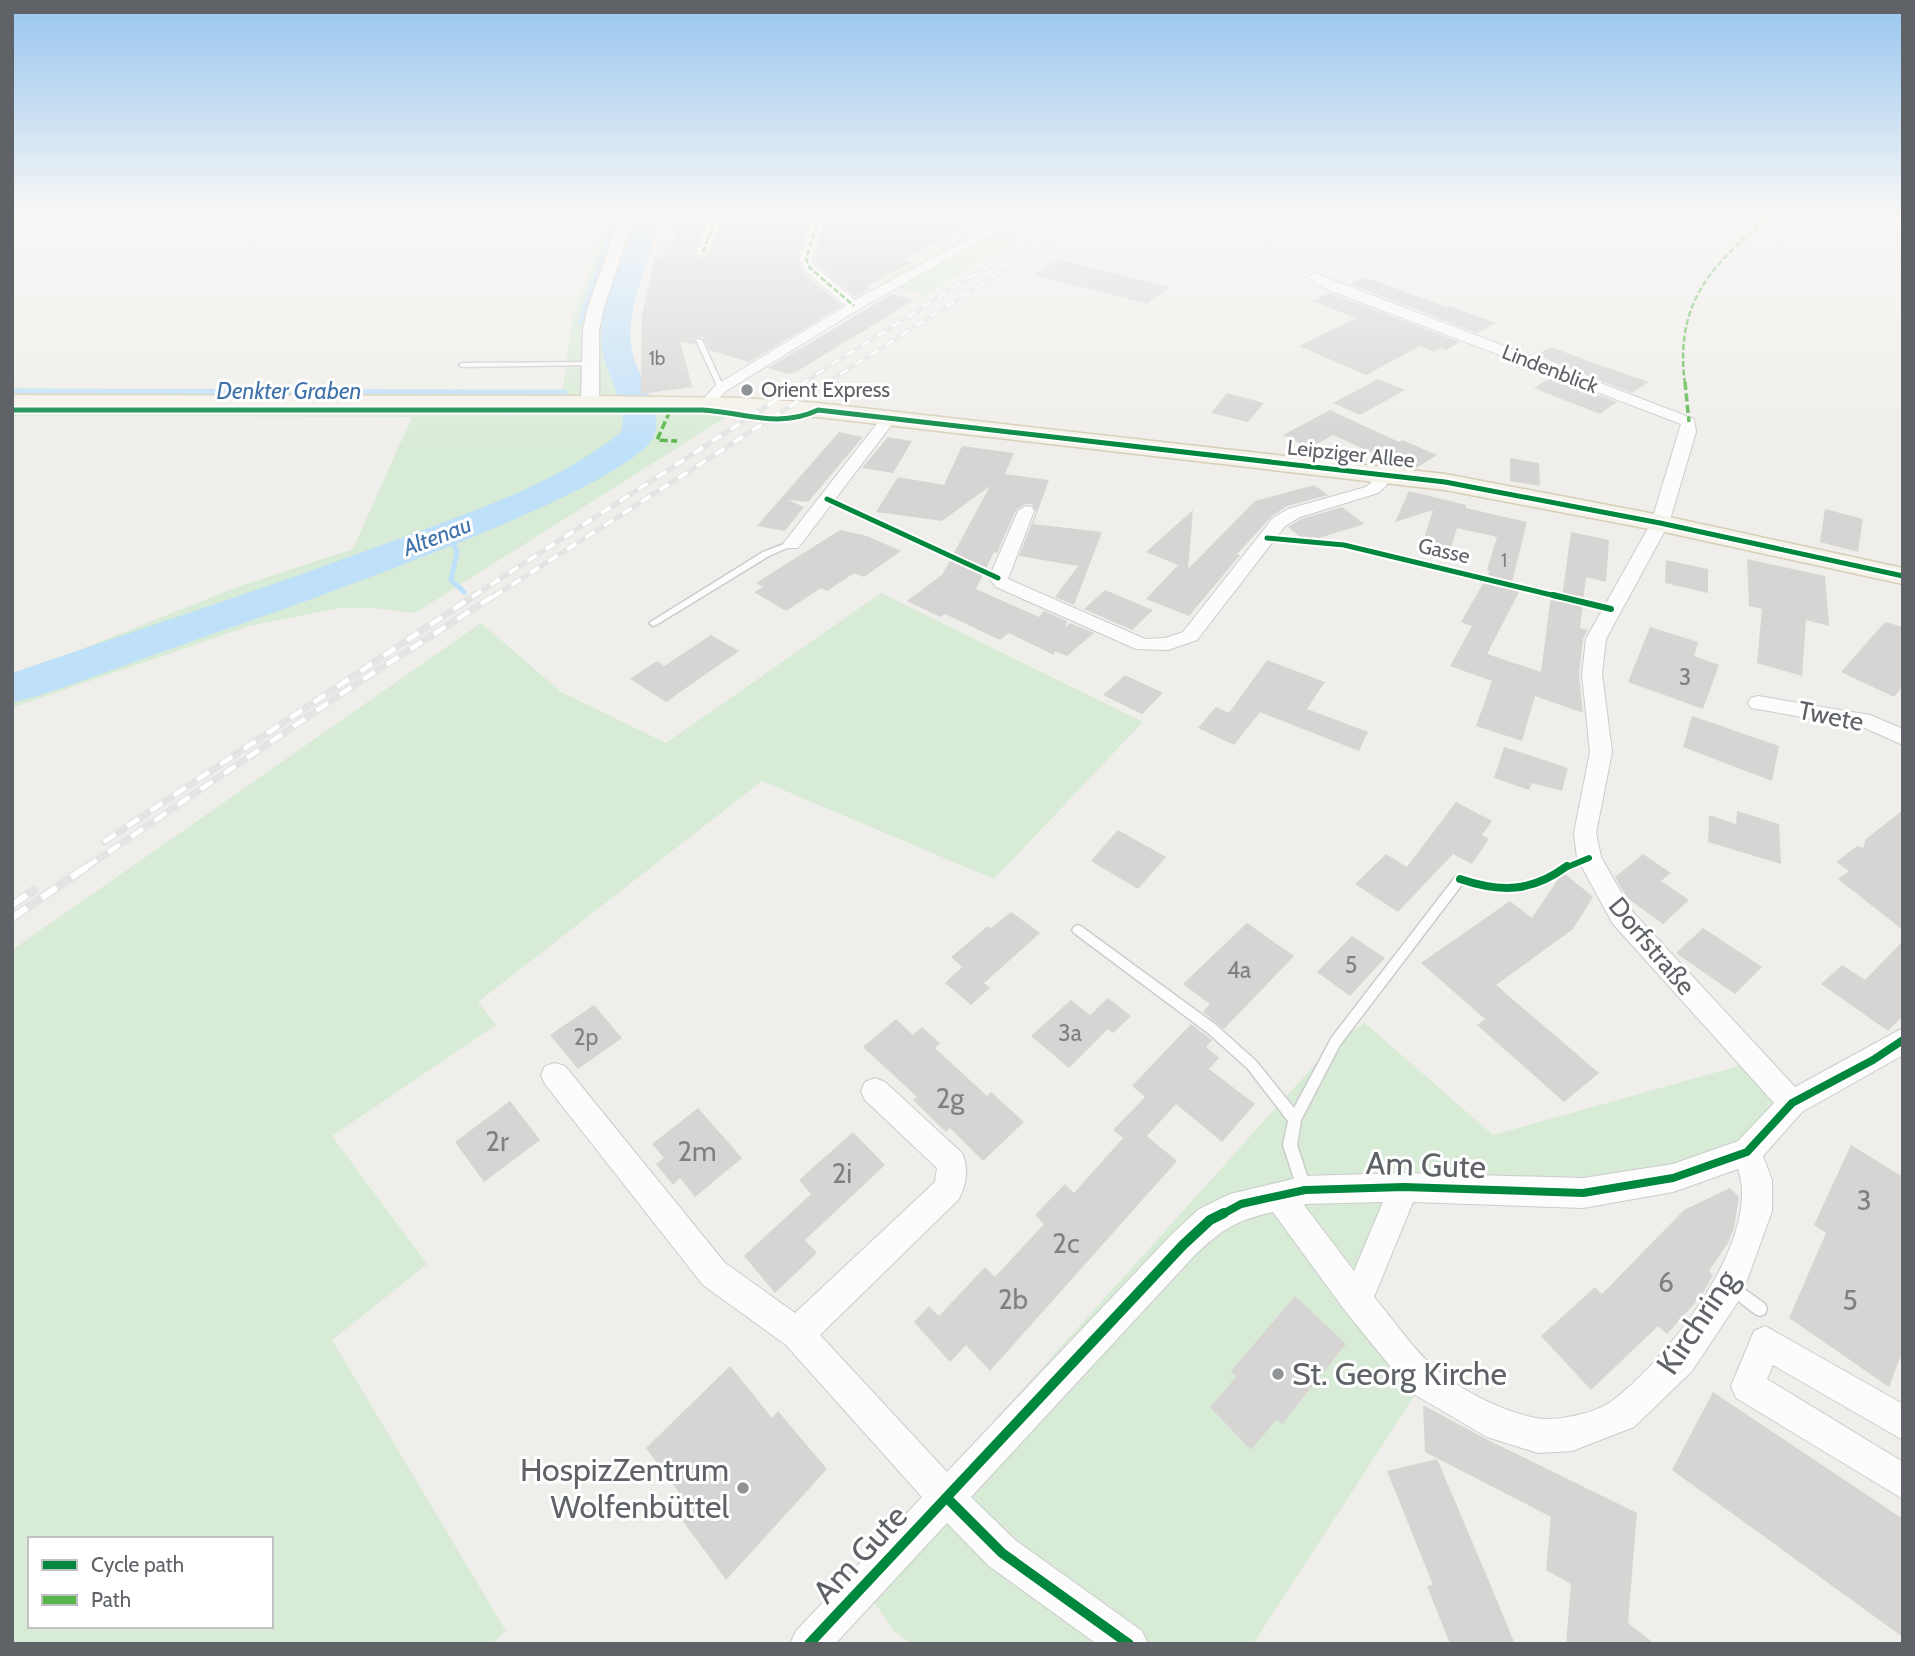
<svg xmlns="http://www.w3.org/2000/svg" width="1915" height="1656" font-family="Cabin,sans-serif">
  <rect width="100%" height="100%" fill="#efeeea"/>
  <path fill="#d8ebd6" fill-rule="evenodd" d="M609,217H659L624,336L625,354L635,396L758,397L415,613L375,608H339L249,626L12,708V677L237,587L353,549L412,417L12,416V388L413,392L563,390L572,318Z
    M1004,217H1046L926,295L879,282Z
    M881,593L1143,722L994,879L762,781L478,1002L496,1025L332,1136L427,1264L332,1340L506,1631L492,1644H12V950L481,623L561,692L666,743ZM30,1539H271V1626H30Z
    M1365,1023L1493,1135L1753,1062L1792,1103L1747,1152L1673,1178L1404,1188L1357,1301L1424,1381L1253,1644H912L894,1631L853,1571L958,1461L1336,1041Z"/>
  <g fill="none" stroke-linecap="round" stroke-linejoin="round">
    <path stroke="#bfe0f9" stroke-width="4.5" d="M580,322L615,217"/>
    <path stroke="#bfe0f9" stroke-width="5" d="M12,391L565,392
      M449,533L457,552L451,580L464,592"/>
    <path fill="#bfe0f9" fill-rule="evenodd" d="M638,217H662C650,254 622,318 633,355C639,379 664,411 654,436C629,492 261,617 187,643C129,663 71,687 12,703V673C141,629 270,587 398,539C474,511 558,483 621,432C629,403 605,376 602,348C597,310 625,253 638,217Z"/>
  </g>
  <path fill="#d6d5d3" d="M743,217H810L798,260L804,273L842,306L749,362L709,350L703,337L694,338L696,345L680,341L692,387L641,394L642,315L655,257H662L664,247H673L678,221H706L695,251L700,258L711,253L723,221H741Z
    M827,217H938L961,227L903,260L912,262L867,287L872,288L855,297L817,264L815,259Z
    M1058,259L1169,287L1148,304L1035,275Z
    M1365,277L1446,307L1450,306L1496,323L1477,333L1350,284Z
    M1330,293L1460,342L1446,350L1441,348L1434,352L1420,346L1366,375L1299,346L1356,318L1312,301Z
    M892,294L914,300L796,372L789,374L768,368Z
    M1551,347L1594,363L1649,382L1632,393L1536,355Z
    M1519,365L1617,402L1600,414L1559,398L1534,388L1548,379L1516,367Z
    M1378,379L1405,390L1360,415L1333,403Z
    M1227,393L1264,403L1248,422L1211,413Z
    M1330,410L1399,442L1402,440L1437,455L1416,468L1400,466L1333,435L1310,448L1283,435Z
    M839,432L863,437L808,502L788,500L804,507L785,531L757,526Z
    M888,437L912,441L893,473L862,468Z
    M962,446L1014,453L1005,474L1049,480L1033,524L1102,532L1074,605L1055,597L1078,566L1019,556L1036,512L1032,504H1025L1016,510L997,553L994,552L976,589L1039,617L1044,611L1067,621L1065,627L1070,623L1094,633L1067,656L1055,651L1054,655L1009,633L1000,640L945,614L940,617L907,601L942,575L990,486L942,521L876,512L898,477L944,485Z
    M1510,458L1539,463L1540,486L1510,481Z
    M1314,485L1328,495L1287,506L1272,516L1237,554L1240,555L1189,616L1146,599L1178,565L1146,552L1193,510L1188,569L1255,501Z
    M1409,491L1466,505V508L1527,522L1511,586L1521,588L1487,654L1541,672L1551,595L1562,598L1571,532L1609,540L1606,582L1586,577L1580,628L1588,630L1583,639L1579,674L1583,713L1535,696L1522,741L1476,726L1492,681L1450,666L1472,626L1461,622L1490,571L1487,570L1497,537L1457,528L1447,561L1419,554L1433,510L1395,522Z
    M1342,507L1364,524L1316,539L1314,537L1304,540L1288,527L1301,519Z
    M1825,509L1863,519L1858,552L1820,542Z
    M840,530L867,536L901,551L864,577L854,573L827,591L821,588L786,611L754,592L763,587L756,583Z
    M1747,559L1825,576L1829,626L1806,620L1802,676L1757,663L1762,609L1749,606Z
    M1666,560L1708,569V593L1665,583Z
    M1105,590L1153,610L1132,630L1084,609Z
    M1885,622L1903,627V686L1894,697L1841,672Z
    M1650,627L1698,642L1694,656L1719,665L1703,709L1628,682Z
    M711,635L739,651L666,702L630,679L657,661L664,666Z
    M1267,660L1325,682L1307,709L1368,732L1359,751L1260,712L1234,745L1198,728L1216,707L1229,713Z
    M1125,675L1163,693L1142,714L1103,695Z
    M1692,716L1779,746L1772,781L1683,747Z
    M1504,747L1568,768L1562,791L1532,783L1529,790L1494,778Z
    M1456,802L1492,821L1482,835L1489,839L1472,864L1453,854L1398,912L1355,884L1386,854L1407,867Z
    M1903,810V930L1838,879L1849,871L1836,862L1857,846L1863,848L1866,839Z
    M1737,811L1779,824L1781,864L1708,842L1709,815L1736,824Z
    M1118,830L1166,857L1138,889L1091,861Z
    M1643,854L1671,873L1661,881L1689,900L1663,924L1627,898L1615,877Z
    M1563,872L1593,897L1573,929L1496,985L1599,1073L1564,1102L1477,1025L1485,1019L1421,963L1510,901L1532,918Z
    M1011,912L1040,933L984,983L990,988L971,1005L945,983L962,967L951,957L988,926L991,928Z
    M1247,923L1294,956L1224,1029L1203,1012L1210,1004L1183,984Z
    M1703,928L1762,967L1735,994L1676,953Z
    M1352,936L1385,958L1350,996L1317,972Z
    M1903,941V1016L1888,1031L1821,984L1842,965L1865,980Z
    M1108,998L1131,1016L1113,1033L1108,1029L1069,1068L1031,1036L1071,1000L1090,1015Z
    M594,1005L622,1038L578,1069L550,1035Z
    M896,1019L913,1035L922,1027L940,1043L935,1048L987,1096L991,1092L1024,1122L983,1161L950,1128L946,1132L913,1100L917,1097L863,1047Z
    M1191,1024L1212,1040L1206,1047L1219,1058L1209,1069L1255,1104L1222,1142L1176,1104L1147,1136L1177,1161L990,1371L966,1345L950,1362L914,1322L929,1306L939,1316L985,1267L995,1277L1044,1224L1035,1215L1065,1184L1074,1193L1123,1138L1113,1130L1145,1097L1132,1086Z
    M510,1101L540,1140L484,1182L455,1142Z
    M698,1108L742,1158L695,1197L680,1178L673,1185L656,1164L664,1158L652,1144Z
    M853,1132L885,1165L805,1240L817,1253L775,1293L744,1256L811,1194L799,1180Z
    M1851,1145L1903,1177V1350L1889,1387L1789,1318L1826,1233L1814,1225Z
    M1730,1188L1739,1197L1734,1228L1728,1243L1709,1271L1713,1275L1702,1295L1667,1334L1658,1326L1591,1390L1541,1336L1595,1287L1602,1294L1684,1210Z
    M1295,1296L1346,1344L1282,1424L1277,1419L1251,1450L1210,1407L1236,1377L1231,1371Z
    M730,1366L772,1418L778,1411L827,1469L726,1580L680,1517L689,1506L646,1448Z
    M1713,1392L1903,1519V1637L1672,1470Z
    M1423,1405L1486,1439L1637,1513L1628,1623L1655,1644H1566L1571,1584L1546,1570L1551,1517L1425,1452Z
    M1437,1459L1485,1572L1515,1644H1450L1427,1586L1433,1585L1387,1471Z"/>
  <g fill="none" stroke-linecap="round" stroke-linejoin="round">
    <g stroke="#cbcccc" stroke-width="3">
      <path id="service" d="M697,339L702,340L724,388L723,389L718,388L696,340Z
        M589,362L591,363V365L462,367L459,365L462,363Z
        M789,542H792L796,544L769,556L656,625L653,626L649,623L763,552Z
        M1460,875L1464,876L1465,879L1464,882L1340,1045L1301,1120L1297,1145L1311,1188L1309,1193L1304,1195L1299,1193L1297,1188L1283,1145L1288,1121L1248,1069L1208,1033L1074,933L1072,930L1074,927L1078,925L1082,927L1216,1025L1256,1061L1294,1108L1332,1037L1456,876Z
        M1732,1280L1765,1304L1767,1309L1765,1314L1760,1316L1755,1314L1727,1292L1725,1287L1727,1282Z"/>
    </g>
    <g stroke="#cbcccc" stroke-width="2">
      <path id="minor" d="M710,217H722L709,252L699,255L697,252Z
        M813,217H825L812,259L815,266L855,300L1009,217H1023L859,309L726,391L711,407H701L699,404L716,385L846,306L806,271L800,259Z
        M1314,273L1694,419L1696,432L1669,523L1606,639L1602,674L1612,752L1596,833L1601,857L1631,910L1795,1087L1903,1028V1055L1802,1112L1763,1156L1772,1180V1211L1741,1297L1692,1371L1634,1427L1572,1451L1538,1453L1487,1437L1412,1393L1346,1312L1273,1212C1236,1220 1221,1230 1194,1256L971,1497L1015,1540L1142,1631L1148,1644H1097L989,1566L947,1523L835,1644H790L796,1631L922,1497L786,1345L703,1285L545,1084L541,1075L545,1066L555,1063L565,1066L725,1263L795,1313L935,1182L937,1168L865,1100L861,1091L865,1082L875,1078L885,1082L962,1153C969,1168 966,1185 959,1199L820,1335L947,1472L1172,1234L1199,1209L1230,1194L1305,1176L1404,1173L1583,1178L1673,1164L1738,1141L1774,1103L1613,924L1577,858L1574,833L1590,752L1582,674L1586,639L1651,523L1681,424L1324,288L1308,277ZM1738,1169C1763,1239 1666,1361 1612,1401C1596,1413 1556,1422 1536,1418C1504,1412 1462,1391 1437,1370C1416,1353 1392,1318 1374,1297L1413,1202L1583,1208L1673,1192ZM1383,1202L1354,1271L1304,1205L1305,1204Z
        M888,414L896,419L798,548H786L783,544L786,540L883,416Z
        M1378,469L1386,474L1387,485L1378,493L1300,517L1285,526L1197,640L1168,650L1136,649L996,587L989,578L1018,511L1026,506L1032,507L1034,511L1008,579L1145,639L1166,638L1183,632L1273,518L1288,509L1366,487L1371,483L1370,474Z
        M1758,696L1870,715L1903,729V745L1865,728L1751,708L1748,703L1751,698Z
        M1765,1326L1903,1404V1440L1773,1365L1767,1379L1903,1462V1499L1736,1398L1731,1386L1754,1331Z"/>
    </g>
    <g stroke="#cbcccc" stroke-width="3">
      <path id="tertiary" d="M620,217H634L604,307L599,330V403L590,408L581,403L583,330L588,307Z"/>
    </g>
    <g stroke="#d7ceb8" stroke-width="3">
      <path id="primary" d="M12,395L590,396L739,398L818,403L1445,474L1660,515L1903,568V584L1660,531L1445,490L818,417L739,412L590,410L12,409Z"/>
    </g>
    <use href="#service" fill="#fdfcfc" fill-rule="evenodd"/>
    <use href="#minor" fill="#fdfcfc" fill-rule="evenodd"/>
    <use href="#tertiary" fill="#fdfcfc" fill-rule="evenodd"/>
    <use href="#primary" fill="#f4f2e9" fill-rule="evenodd"/>
    <g stroke="#e4e4e4" stroke-width="4.5">
      <path id="rail-far3" d="M801,384L1066,217
        M825,384L1087,217"/>
    </g>
    <g stroke="#e4e4e4" stroke-width="5">
      <path id="rail-far2" d="M472,597L804,382
        M493,597L828,382"/>
    </g>
    <g stroke="#e4e4e4" stroke-width="7">
      <path id="rail-far1" d="M104,842L475,595
        M85,868L356,684L495,595"/>
    </g>
    <g stroke="#e4e4e4" stroke-width="9">
      <path id="rail" d="M12,905L34,890
        M12,918L88,866"/>
    </g>
    <use href="#rail-far3" stroke="#fff" stroke-width="2.5" stroke-dasharray="9" stroke-linecap="butt"/>
    <use href="#rail-far2" stroke="#fff" stroke-width="3.5" stroke-dasharray="11" stroke-linecap="butt"/>
    <use href="#rail-far1" stroke="#fff" stroke-width="4.5" stroke-dasharray="14" stroke-linecap="butt"/>
    <use href="#rail" stroke="#fff" stroke-width="6" stroke-dasharray="18" stroke-linecap="butt"/>
    <path stroke="#58b549" stroke-width="2.5" stroke-dasharray="6 2.5" stroke-linecap="butt" d="M819,217L806,259L810,268L854,306
      M703,252L716,217
      M1685,384C1674,304 1711,264 1770,217"/>
    <path stroke="#58b549" stroke-width="3.5" stroke-dasharray="8 3.5" stroke-linecap="butt" d="M1685,382L1689,422
      M670,411L657,440L677,441"/>
    <g stroke="#fff" stroke-width="9">
      <path id="cycleway-far3" d="M12,410H702C743,412 778,429 818,410L1445,482L1660,523L1903,576
        M827,499L998,578
        M1267,538L1344,545L1560,597"/>
    </g>
    <g stroke="#fff" stroke-width="10">
      <path id="cycleway-far2" d="M1553,595L1611,609
        M1565,868L1589,858"/>
    </g>
    <g stroke="#fff" stroke-width="12">
      <path id="cycleway-far1" d="M1460,879C1501,893 1532,892 1567,866
        M1221,1215L1241,1204L1305,1190L1404,1187L1583,1193L1673,1178L1747,1152L1792,1103L1873,1060L1903,1040"/>
    </g>
    <g stroke="#fff" stroke-width="15">
      <path id="cycleway" d="M947,1498L1002,1553L1129,1644
        M809,1644L1183,1245L1210,1220L1224,1213"/>
    </g>
    <use href="#cycleway-far3" stroke="#00873e" stroke-width="5"/>
    <use href="#cycleway-far2" stroke="#00873e" stroke-width="6"/>
    <use href="#cycleway-far1" stroke="#00873e" stroke-width="8"/>
    <use href="#cycleway" stroke="#00873e" stroke-width="10"/>
  </g>
  <linearGradient id="sky" x2="0" y2="1"><stop stop-color="#97c6ef"/><stop offset="0.48" stop-color="#f8f7f6"/><stop offset="1" stop-color="#f8f7f6" stop-opacity="0"/></linearGradient>
  <rect width="1915" height="449" fill="url(#sky)"/>
  <g fill="#919496" stroke="#fff" stroke-width="2.5">
    <circle cx="747" cy="390" r="7"/>
    <circle cx="1278" cy="1374" r="7"/>
    <circle cx="743" cy="1488" r="7"/>
  </g>
  <g text-anchor="middle" stroke-width="6" stroke-linejoin="round" paint-order="stroke">
    <g font-size="19" fill="#7e8184">
      <text x="657" y="365">1b</text>
      <text x="1504" y="567">1</text>
    </g>
    <g font-size="21" fill="#5f6368" stroke="#fff">
      <text transform="translate(1550 369) rotate(21)" y="7">Lindenblick</text>
      <text transform="translate(1351 454) rotate(6)" y="7">Leipziger Allee</text>
      <text transform="translate(1444 551) rotate(13)" y="7">Gasse</text>
    </g>
    <g font-size="21" fill="#5f6368" stroke="#fff" text-anchor="start">
      <text x="761" y="397">Orient Express</text>
    </g>
    <g font-size="23" font-style="italic" fill="#4174aa" stroke="#fff">
      <text x="289" y="399">Denkter Graben</text>
      <text transform="translate(437 536) rotate(-21)" y="8">Altenau</text>
    </g>
    <g font-size="23" fill="#7e8184">
      <text x="1685" y="685">3</text>
      <text x="1351" y="973">5</text>
      <text x="1239" y="978">4a</text>
      <text x="1070" y="1041">3a</text>
      <text x="586" y="1045">2p</text>
    </g>
    <g font-size="26" fill="#5f6368" stroke="#fff">
      <text transform="translate(1831 716) rotate(11)" y="9">Twete</text>
      <text transform="translate(1652 946) rotate(50)" y="9">Dorfstraße</text>
    </g>
    <g font-size="28" fill="#7e8184">
      <text x="950" y="1108">2g</text>
      <text x="497" y="1151">2r</text>
      <text x="697" y="1161">2m</text>
      <text x="842" y="1183">2i</text>
      <text x="1864" y="1210">3</text>
      <text x="1066" y="1253">2c</text>
      <text x="1666" y="1292">6</text>
      <text x="1013" y="1309">2b</text>
      <text x="1850" y="1310">5</text>
    </g>
    <g font-size="32" fill="#5f6368" stroke="#fff">
      <text transform="translate(1426 1165) rotate(2)" y="11">Am Gute</text>
      <text transform="translate(1697 1322) rotate(-56)" y="11">Kirchring</text>
      <text transform="translate(860 1554) rotate(-47)" y="11">Am Gute</text>
    </g>
    <g font-size="32" fill="#5f6368" stroke="#fff" text-anchor="start">
      <text x="1292" y="1385">St. Georg Kirche</text>
      <text x="729" y="1481" text-anchor="end">HospizZentrum<tspan x="729" dy="37">Wolfenbüttel</tspan></text>
    </g>
  </g>
  <rect width="1915" height="1656" fill="none" stroke="#5f6368" stroke-width="28"/>
  <rect x="28" y="1537" width="245" height="91" fill="#ffffff" stroke="#bfc1c3" stroke-width="2"/>
  <rect x="42" y="1560" width="35" height="10" fill="#00873e" stroke="#bfc1c3" stroke-width="2"/>
  <text x="91" y="1572" font-size="21" fill="#5f6368">Cycle path</text>
  <rect x="42" y="1595" width="35" height="10" fill="#58b549" stroke="#bfc1c3" stroke-width="2"/>
  <text x="91" y="1607" font-size="21" fill="#5f6368">Path</text>
</svg>
